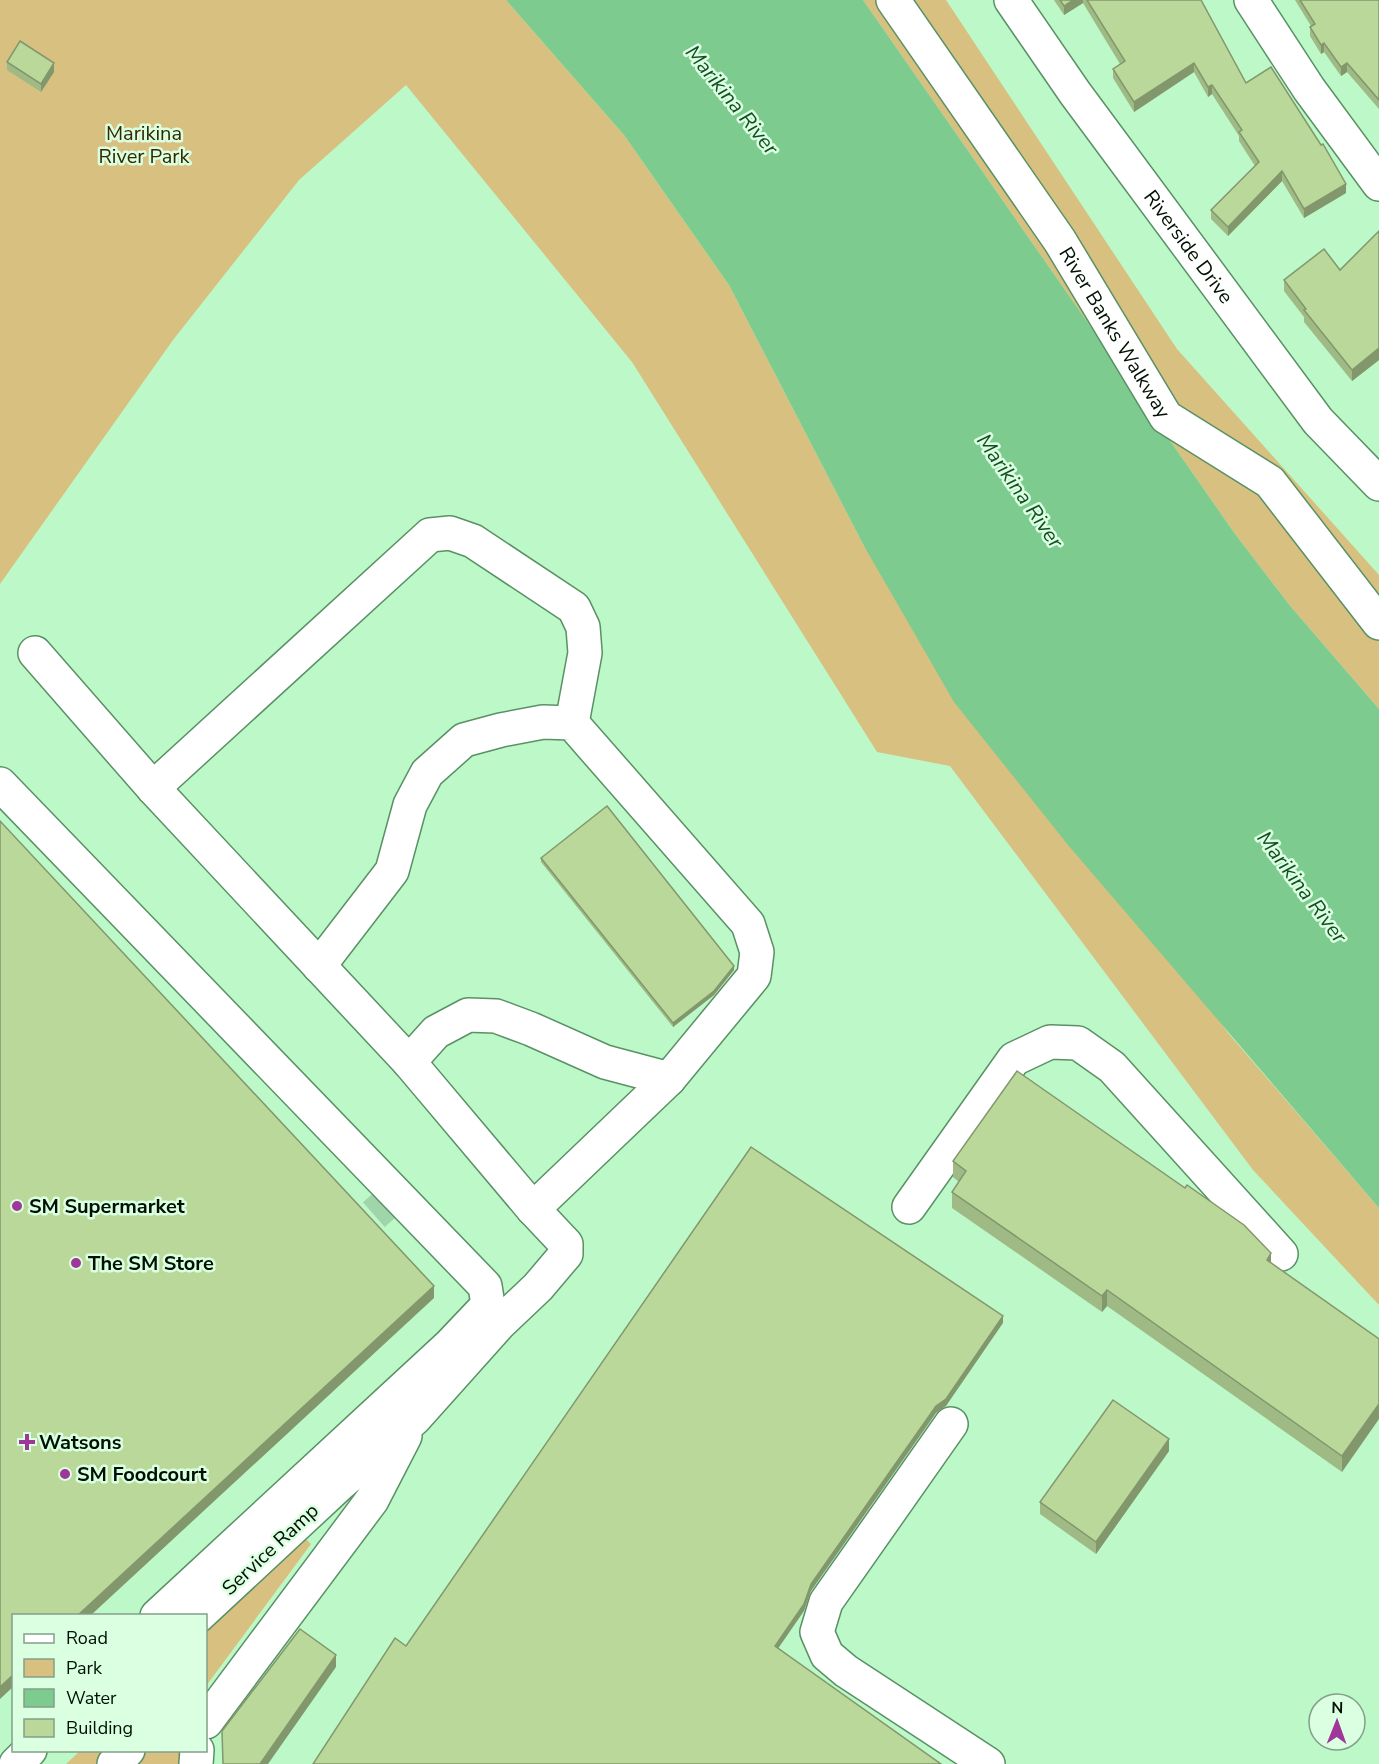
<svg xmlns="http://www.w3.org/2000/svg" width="1379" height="1764" font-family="'Nunito Sans',sans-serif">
  <rect width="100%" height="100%" fill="#bcf8c8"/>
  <path fill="#d8c081" d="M0,0H506L624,135L729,285L864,546L1229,1034L1379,1208V1305L1253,1170L950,766L877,752L632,362L406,85L299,180L173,340L0,584Z
    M863,0H946L1177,349L1379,575V709L1291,607L1235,534Z
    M301,1534L311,1544L206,1686V1628Z
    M80,1751H183V1764H66Z"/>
  <path fill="#7dcb8e" d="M506,0H863L1235,534L1291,607L1379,709V1208L1068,845L954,702L864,546L729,285L624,135Z"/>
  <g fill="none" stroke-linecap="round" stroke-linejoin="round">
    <path stroke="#a0d5aa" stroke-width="33" stroke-dasharray="33 16" stroke-linecap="butt" d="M54,928L107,881
      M337,1247L403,1189"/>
    <g stroke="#599165" stroke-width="36">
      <g id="minor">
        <path id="s1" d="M893,0L1060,241L1166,417L1270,482L1379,623"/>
        <path id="s2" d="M1011,0L1075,93L1318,421L1379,484"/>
        <path d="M1251,0L1309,89L1379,184"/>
        <path d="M35,653L153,788L409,1062L533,1209L566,1244V1254L538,1287L499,1324L415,1418L341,1483L198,1616"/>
        <path d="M0,784L485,1286L488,1305L450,1345L157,1616"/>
        <path d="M153,788L430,535L450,533L473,541L574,608L583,627L585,653L572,723"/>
        <path d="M319,966L392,871L410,805L427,773L464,740L501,730L543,722L572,723L748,924L757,952L754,976L669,1079L533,1209"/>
        <path d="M409,1062L436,1032L468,1015L496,1016L531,1029L605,1062L669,1079"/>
        <path d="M909,1207L1014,1059L1050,1042L1078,1043L1112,1067L1281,1254"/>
        <path d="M951,1424L826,1602L817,1632L827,1655L846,1671L988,1764"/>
        <path d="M206,1722L372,1500L405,1436"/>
        <path d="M16,1764L30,1750"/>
        <path d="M114,1764L128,1750"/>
        <path d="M196,1764L197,1750"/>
      </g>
    </g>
    <use href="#minor" stroke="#fff" stroke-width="33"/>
  </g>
  <path fill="#9fba84" d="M1054,0H1201L1246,83L1346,193L1304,218L1282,181L1228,236L1211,219V210L1255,166L1239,141V136L1212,94L1208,97L1194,72L1134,112L1113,78V69L1120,64L1083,3L1064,15Z
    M1295,0H1379V109L1347,72L1341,76L1324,52L1321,54L1310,36V27L1311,26Z
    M7,62L54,72L41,92L7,70Z
    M1379,231V360L1352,381L1304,322V317L1284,291V280L1340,270Z
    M541,858L734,970L714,995L673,1027L541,862Z
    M953,1161L1271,1263L1379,1339L1342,1472L1107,1306L1102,1312L952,1208V1192L959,1182L953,1177Z
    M1169,1451L1096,1554L1040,1514V1502Z"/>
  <path fill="#82976c" d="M1073,0H1083V3L1064,15V6Z
    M1324,43V52L1321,54V45Z
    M54,63V72L41,92V84Z
    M1194,63V72L1134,112V102Z
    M1347,63V72L1341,76V67Z
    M1212,85V94L1208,97V87Z
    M1282,171V181L1228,236V227Z
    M1346,184V193L1304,218V209Z
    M1379,348V360L1352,381V370Z
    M734,966V970L714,995L673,1027V1023Z
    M1271,1253V1269L1267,1260Z
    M434,1286V1298L90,1616H77Z
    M1107,1290V1306L1102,1312V1296Z
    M1003,1316V1323L946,1406L936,1413L811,1591L804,1611L775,1653V1646L811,1584L936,1406Z
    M1379,1404V1419L1342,1472V1456Z
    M1169,1439V1451L1096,1554V1542Z
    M336,1655V1667L268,1764H260Z
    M14,1674V1686L0,1699V1687Z"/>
  <path fill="#b9d89a" stroke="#82976c" stroke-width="1.5" d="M1060,0H1073L1064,6Z
    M1087,0H1201L1246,83L1271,67L1321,145L1323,144L1346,184L1304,209L1282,171L1228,227L1211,210L1259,162L1239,132L1242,130L1212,85L1208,87L1194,63L1134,102L1113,69L1125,61Z
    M1300,0H1379V100L1347,63L1341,67L1324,43L1321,45L1310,27L1315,24Z
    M20,41L54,63L41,84L7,62Z
    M1379,231V348L1352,370L1304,310L1306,309L1284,280L1324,249L1340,270Z
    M607,806L734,966L714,991L673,1023L541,858Z
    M0,821L434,1286L77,1616H14V1674L0,1687Z
    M1017,1071L1185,1188L1187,1185L1244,1225L1271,1253L1267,1260L1379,1339V1404L1342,1456L1107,1290L1102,1296L952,1192L966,1171L953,1161Z
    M751,1147L1003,1316L946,1399L936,1406L811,1584L804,1604L775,1646L941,1764H313L395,1638L406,1646Z
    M1113,1400L1169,1439L1096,1542L1040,1502Z
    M300,1629L336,1655L260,1764H223L222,1731Z"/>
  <g fill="#9f3699" stroke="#dbffe1" stroke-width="2">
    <circle cx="17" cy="1206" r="6"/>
    <circle cx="76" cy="1263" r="6"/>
    <path d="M24 1433h6v6h6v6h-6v6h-6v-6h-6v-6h6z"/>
    <circle cx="65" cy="1474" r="6"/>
  </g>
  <g text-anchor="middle" stroke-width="5" stroke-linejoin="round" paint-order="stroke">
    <g font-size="20" fill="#342700" stroke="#dbffe1">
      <text x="144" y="140">Marikina<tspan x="144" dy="23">River Park</tspan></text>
    </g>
    <g font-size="20" fill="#001103" stroke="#dbffe1">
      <text dy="7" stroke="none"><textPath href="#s2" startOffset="304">Riverside Drive</textPath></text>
      <text dy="7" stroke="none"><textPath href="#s1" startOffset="400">River Banks Walkway</textPath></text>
      <text transform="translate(270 1549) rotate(-43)" y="7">Service Ramp</text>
    </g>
    <g font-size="20" font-weight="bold" fill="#001103" stroke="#dbffe1" text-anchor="start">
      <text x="29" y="1213">SM Supermarket</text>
      <text x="88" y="1270">The SM Store</text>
      <text x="39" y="1449">Watsons</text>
      <text x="77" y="1481">SM Foodcourt</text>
    </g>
    <g font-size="21" font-style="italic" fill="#154e26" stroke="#dbffe1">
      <text transform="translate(732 100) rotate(51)" y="7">Marikina River</text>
      <text transform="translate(1020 491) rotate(55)" y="7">Marikina River</text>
      <text transform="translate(1302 887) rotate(53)" y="7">Marikina River</text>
    </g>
  </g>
  <rect x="12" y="1614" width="195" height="138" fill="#dbffe1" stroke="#83a088" stroke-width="1.5"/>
  <rect x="24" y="1634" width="30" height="9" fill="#ffffff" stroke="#83a088" stroke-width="1.5"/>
  <text x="66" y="1644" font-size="18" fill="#001103">Road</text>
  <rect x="24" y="1659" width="30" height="18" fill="#d8c081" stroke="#83a088" stroke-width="1.5"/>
  <text x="66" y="1674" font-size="18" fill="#001103">Park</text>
  <rect x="24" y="1689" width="30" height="18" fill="#7dcb8e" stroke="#83a088" stroke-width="1.5"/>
  <text x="66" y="1704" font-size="18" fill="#001103">Water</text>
  <rect x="24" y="1719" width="30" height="18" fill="#b9d89a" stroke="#83a088" stroke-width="1.5"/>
  <text x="66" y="1734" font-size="18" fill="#001103">Building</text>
  <g transform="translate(1337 1722) rotate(1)"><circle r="28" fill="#dbffe1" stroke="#83a088" stroke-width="1.5"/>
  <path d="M0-4.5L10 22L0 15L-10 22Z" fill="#9f3699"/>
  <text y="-9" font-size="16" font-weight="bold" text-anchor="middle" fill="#001103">N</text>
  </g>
</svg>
